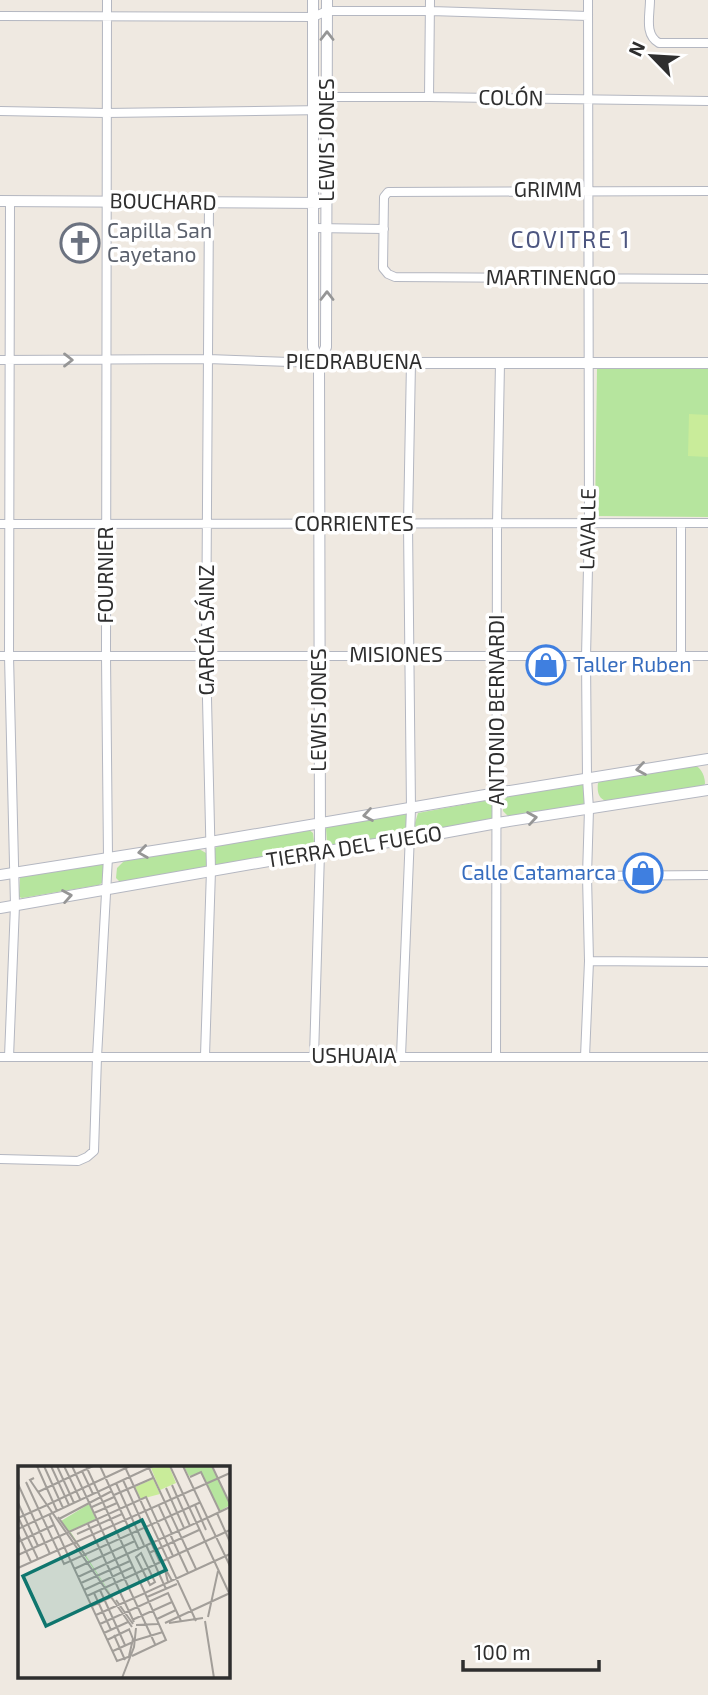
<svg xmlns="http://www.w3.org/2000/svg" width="708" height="1695" font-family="'Exo 2',sans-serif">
  <rect width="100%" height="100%" fill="#efe9e1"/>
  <path fill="#b6e59e" d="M597,368L708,369V517L595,516Z
    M696,766C702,769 705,777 705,784L701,787L606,801C598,798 597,791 598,783L601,780Z
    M582,784L586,785L585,803L579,807L509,817L503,811L504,800L508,796Z
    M494,799L498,803L492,820L416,833L415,823L418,813Z
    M406,814L409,815C410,824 409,831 400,836L330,846L327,844L326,828L328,826Z
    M308,829L313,833L314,842L308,850L217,866L214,863V849L218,846Z
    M199,849L206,853L207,864L205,867L120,882L116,878L117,868L124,861Z
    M104,863L103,882L99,885L22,898L19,897L20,877Z"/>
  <path fill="#c9ec9a" d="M689,414L708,415V457L688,456Z"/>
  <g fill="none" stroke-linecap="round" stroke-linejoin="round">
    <g stroke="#b4b7c1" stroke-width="10">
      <path id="street" d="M650,0C650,15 644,35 659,43H708
        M0,16L313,17L327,11H431L588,16
        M313,97H429L708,101
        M429,97L430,0
        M0,111L106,113L326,110
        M708,191L388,192L384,197L383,268L388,274L395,277L708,279
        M314,228L384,229
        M0,360L208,359L319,363
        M0,524L708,523
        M0,656H708
        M681,657V523
        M587,876L708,875
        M589,961L708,962
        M205,1056L211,870L206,656L209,203
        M401,1056L411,809L408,524L411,362
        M0,1057H708
        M9,1057L15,905L9,656L10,201
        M314,1057L320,852
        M496,1057L497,524L500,363
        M585,1057L589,961L587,876L589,809L587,778L586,657L589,523L588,0
        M0,1159L78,1161L87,1157L94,1151L97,1057L108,857L106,656L107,0"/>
    </g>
    <g stroke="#b4b7c1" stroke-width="12">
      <path id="secondary" d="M313,0V347L319,363L320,852
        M0,201L319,203
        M319,363H708
        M319,363L326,347L327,0
        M0,875L210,842L497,793L708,759
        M0,908L320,852L410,839L497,823L708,790"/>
    </g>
    <use href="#street" stroke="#fff" stroke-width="8"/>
    <use href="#secondary" stroke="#fff" stroke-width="10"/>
  </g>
  <defs><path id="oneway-chevron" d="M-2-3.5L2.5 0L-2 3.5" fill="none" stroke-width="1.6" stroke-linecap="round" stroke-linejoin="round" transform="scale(1.75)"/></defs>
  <g stroke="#969696">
    <use href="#oneway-chevron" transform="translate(327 36) rotate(-90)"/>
    <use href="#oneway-chevron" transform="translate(327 296) rotate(-90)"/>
    <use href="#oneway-chevron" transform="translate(68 360)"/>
    <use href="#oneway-chevron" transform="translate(641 769) rotate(171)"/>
    <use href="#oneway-chevron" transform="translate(368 815) rotate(171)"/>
    <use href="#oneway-chevron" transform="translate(532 818) rotate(-9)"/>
    <use href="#oneway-chevron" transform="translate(143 852) rotate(172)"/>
    <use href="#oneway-chevron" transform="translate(67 896) rotate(-10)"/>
  </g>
  <defs>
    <g id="church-ring" transform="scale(2.0125)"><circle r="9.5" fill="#fff" stroke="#6b7280" stroke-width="1.5"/><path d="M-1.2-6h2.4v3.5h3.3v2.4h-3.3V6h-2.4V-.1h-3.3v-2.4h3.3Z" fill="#6b7280"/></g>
    <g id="shop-ring" transform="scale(2.0125)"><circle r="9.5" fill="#fff" stroke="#3f7fe0" stroke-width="1.5"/><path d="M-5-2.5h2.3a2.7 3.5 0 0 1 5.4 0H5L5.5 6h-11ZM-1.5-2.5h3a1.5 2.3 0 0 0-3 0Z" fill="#3f7fe0"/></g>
  </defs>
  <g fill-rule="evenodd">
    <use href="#church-ring" x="80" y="243"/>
    <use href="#shop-ring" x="546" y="665"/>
    <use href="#shop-ring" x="643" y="873"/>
  </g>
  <g text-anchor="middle" stroke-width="7" stroke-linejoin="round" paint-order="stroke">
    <g font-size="21" fill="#2e2e2e" stroke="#fff">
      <text transform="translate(511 98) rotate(1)" y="7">COLÓN</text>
      <text transform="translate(327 140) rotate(-90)" y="7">LEWIS JONES</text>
      <text x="548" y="197">GRIMM</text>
      <text transform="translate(163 202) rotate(1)" y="7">BOUCHARD</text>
      <text x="551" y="285">MARTINENGO</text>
      <text x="354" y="369">PIEDRABUENA</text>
      <text x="354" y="531">CORRIENTES</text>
      <text transform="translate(588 529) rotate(-89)" y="7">LAVALLE</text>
      <text transform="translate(106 575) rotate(-90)" y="7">FOURNIER</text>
      <text transform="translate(207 630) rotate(-90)" y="7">GARCÍA SÁINZ</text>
      <text x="396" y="662">MISIONES</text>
      <text transform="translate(319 710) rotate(-90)" y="7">LEWIS JONES</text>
      <text transform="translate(497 710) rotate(-90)" y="7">ANTONIO BERNARDI</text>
      <text transform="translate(354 847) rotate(-9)" y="7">TIERRA DEL FUEGO</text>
      <text x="354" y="1063">USHUAIA</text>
    </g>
    <g font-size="21" fill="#5b616d" stroke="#fff" text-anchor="start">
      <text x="107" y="238">Capilla San<tspan x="107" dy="24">Cayetano</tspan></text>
    </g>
    <g font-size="21" fill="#366cbe" stroke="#fff" text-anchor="start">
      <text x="573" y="672">Taller Ruben</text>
      <text x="616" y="880" text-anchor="end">Calle Catamarca</text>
    </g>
    <g font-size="23" letter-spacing="2" fill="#4d5680" stroke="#fff">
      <text x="571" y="248">COVITRE 1</text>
    </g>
  </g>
  <g transform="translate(18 1466)">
    <rect width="212" height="212" fill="#efe9e1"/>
    <path d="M166,0H194L212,39L202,45L183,6L171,10ZM71,38L78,53L52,65L100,139L43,55Z" fill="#b6e59e"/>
    <path d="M151,0L158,17L142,24L133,2ZM135,13L142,28L123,33L117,21Z" fill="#c9ec9a"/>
    <path fill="none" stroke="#a29e99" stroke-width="2" d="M19,0L39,45M26,0L45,42M33,0L51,39M39,0L56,37M46,0L62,33M54,0L137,178M82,0L121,84M152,0L212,129M165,0L189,51M194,0L212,38M107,1L178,155M131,2L178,103M64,5L75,28M172,11L183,6L202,46M16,12L12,14L29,39L112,0M105,14L142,96M8,16L46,98L183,36M98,17L126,79M0,18L32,88M154,19L172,60M148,22L166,62M20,26L75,0M96,29L135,12M0,37L20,80M177,39L188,64M141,40L154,68M74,41L96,31M76,47L99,37M199,47L212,76M31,48L99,195L113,190M0,51L20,93M40,51L68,90M0,52L29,39L114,161M189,52L212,100M189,52L212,41M41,53L94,25M70,58L116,156M0,63L135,0M0,68L13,96M59,68L104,48M152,68L170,107M0,76L36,59M128,79L148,123M123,87L137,116L132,119L118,91ZM131,87L181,64M109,88L127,127L212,88M109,88L189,52M0,89L128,31L155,90M50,89L110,61M0,102L212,7M56,103L117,75M60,111L109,88L68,0M150,116L146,100L154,115M63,117L112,95M66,124L115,101M82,124L107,179M76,127L93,164M69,130L212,64M129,131L159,118M98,134L115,158M74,140L93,131M78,149L127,127L148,174L114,190M190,151L200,105M139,153L158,144M114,154L154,136M187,155L196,212M147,157L212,127M151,157L185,152M82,158L150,127L163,155M118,159L140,158M86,167L110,156M96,169L107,194M89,174L112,163M115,175L145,166M95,185L115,176M111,190L115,173L111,163M104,212L116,181L118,162"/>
    <path fill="#0f766e" fill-opacity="0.15" stroke="#0f766e" stroke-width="3.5" d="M124,54L148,104L28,160L5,110Z"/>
    <rect width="212" height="212" fill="none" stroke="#2e2e2e" stroke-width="3.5"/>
  </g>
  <g transform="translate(652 56) rotate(295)" stroke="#ffffff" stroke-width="5" paint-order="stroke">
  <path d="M0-5L12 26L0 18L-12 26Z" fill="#2e2e2e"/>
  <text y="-10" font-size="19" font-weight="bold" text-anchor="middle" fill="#2e2e2e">N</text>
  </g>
  <path d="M463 1660v10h136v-10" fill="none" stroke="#2e2e2e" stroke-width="3.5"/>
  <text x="474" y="1660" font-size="21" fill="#2e2e2e" stroke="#ffffff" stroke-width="5" paint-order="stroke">100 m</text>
</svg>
